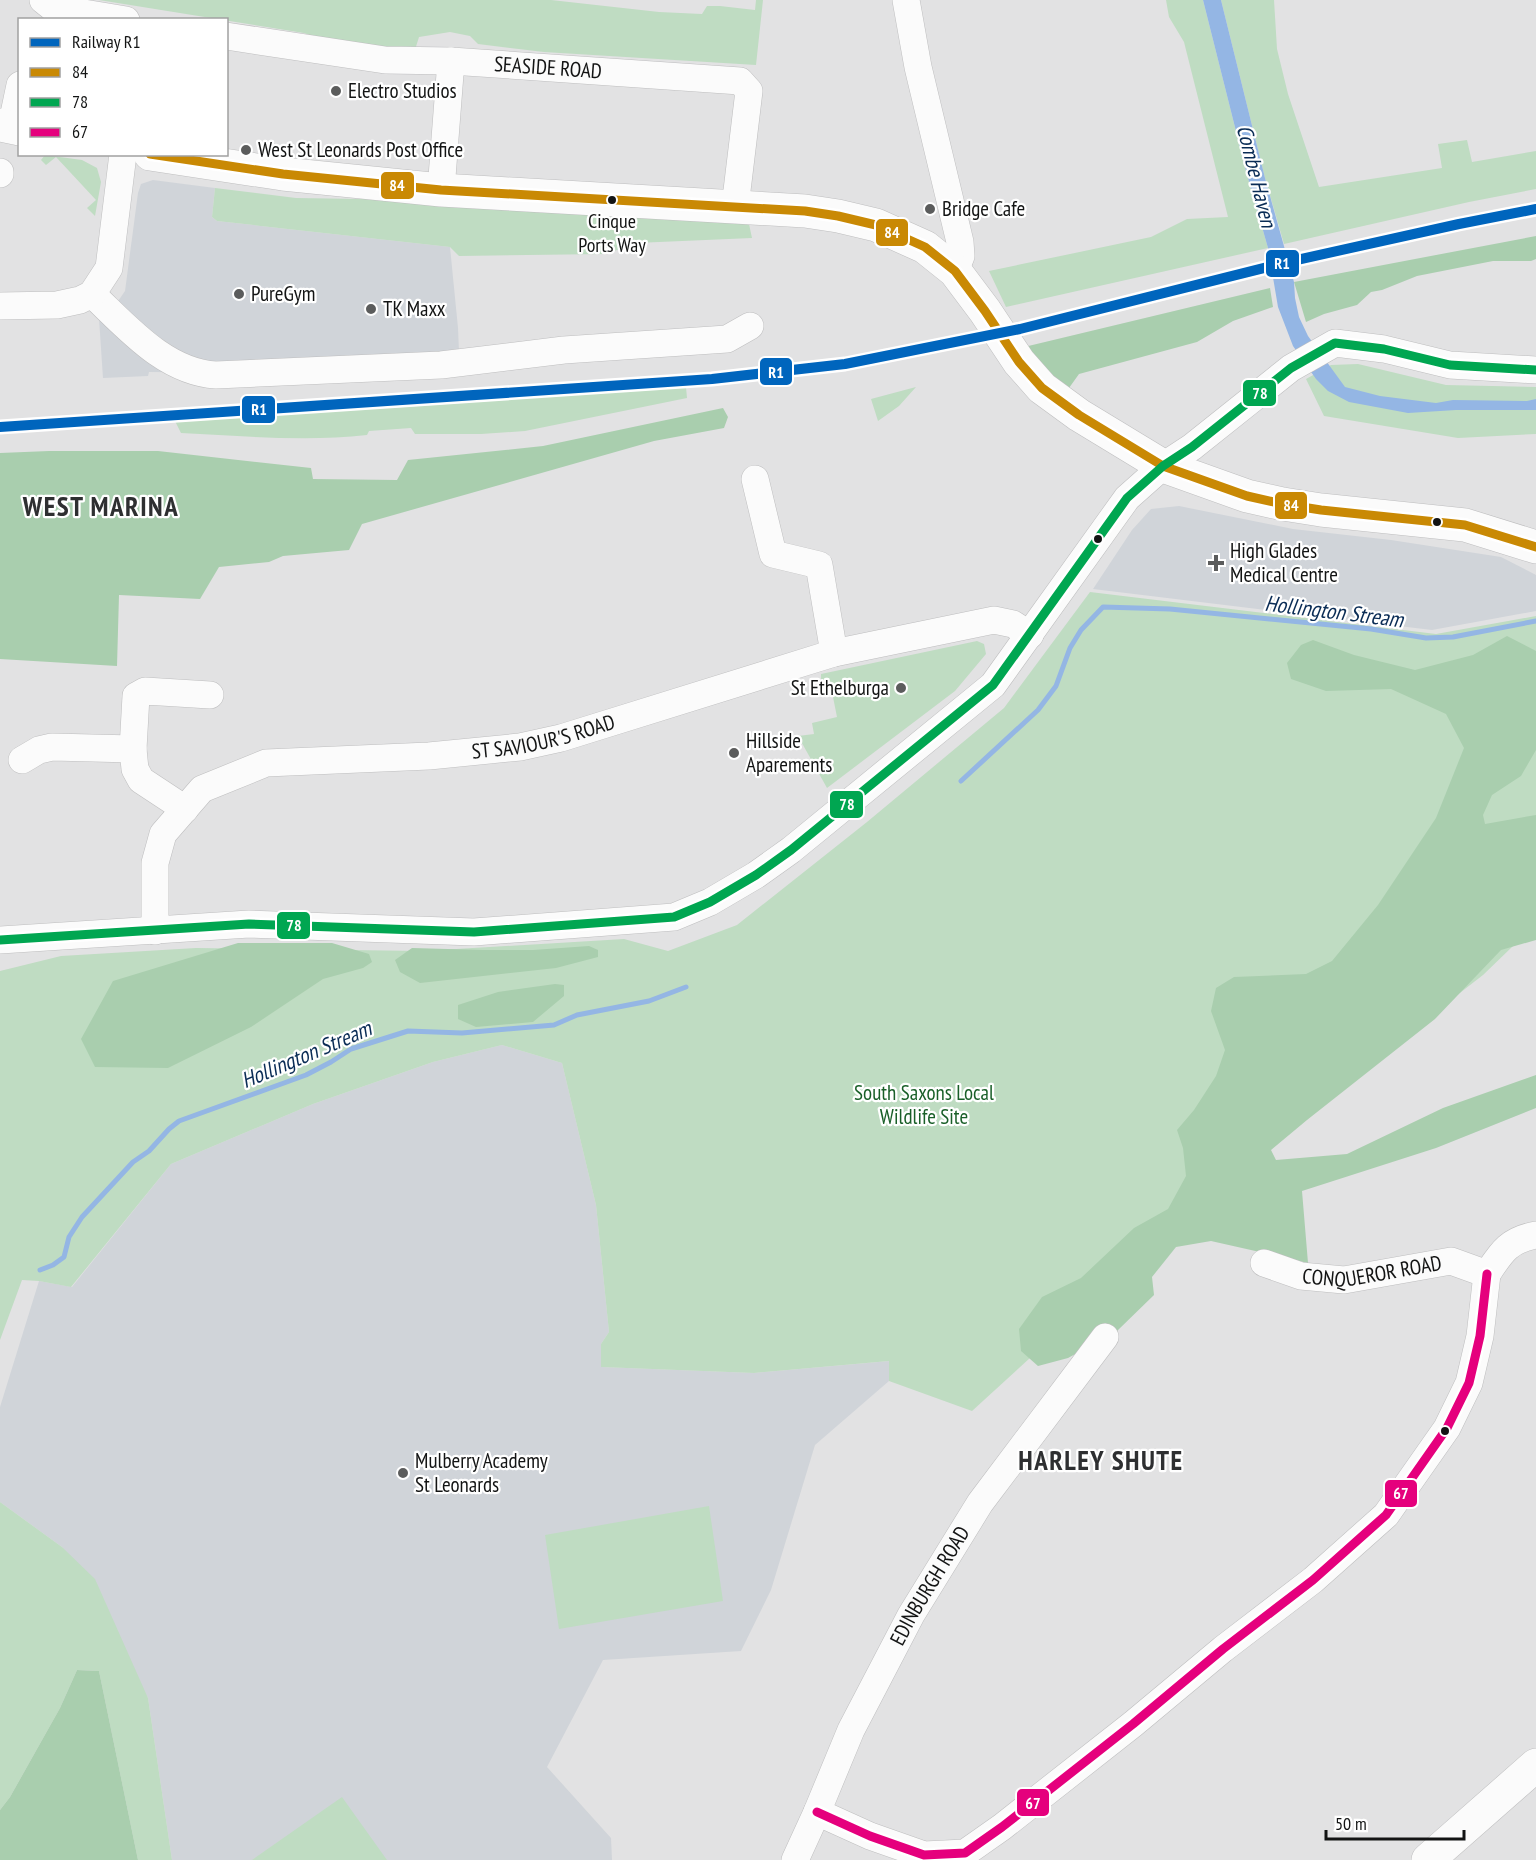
<svg xmlns="http://www.w3.org/2000/svg" width="1536" height="1860" font-family="'PT Sans Narrow',sans-serif">
  <rect width="100%" height="100%" fill="#e2e2e3"/>
  <path fill="#d0d4d9" d="M153,180L215,188L212,217L217,221L450,247L458,328L460,375L149,372L148,376L103,378L99,318L114,307L125,291L138,193L141,184Z
    M1179,506L1293,529L1391,540L1501,557L1536,575V611L1432,630L1093,589L1132,530L1151,509Z
    M502,1045L562,1063L596,1205L609,1332L601,1344V1367L754,1373L890,1361L889,1381L815,1445L771,1590L741,1651L603,1660L547,1767L611,1838L612,1860H172L148,1698L62,1547L0,1502V1407L39,1281L72,1287L171,1164L313,1104L433,1062Z"/>
  <path fill="#bfdcc2" d="M99,0H551L659,12L702,14L707,6H720L755,10L756,0H763L756,65L544,52L478,44L470,36L450,32L419,37L414,53L334,44L304,33Z
    M1166,0H1203L1246,171L1268,248L1006,307L989,271L1151,237L1187,219L1228,217L1184,42L1169,17Z
    M1221,0H1274L1277,49L1288,94L1319,187L1442,168L1438,144L1467,140L1472,162L1536,151V189L1469,202L1284,244L1265,178Z
    M45,155L82,160L97,168L101,182L95,216L87,208L96,200L56,157L46,165L41,160Z
    M215,188L296,198L424,200L749,224L752,238L636,243L606,254L459,256L450,247L217,221L212,217Z
    M1358,364L1446,385L1536,387V434L1458,438L1324,416L1306,379L1331,365Z
    M686,387L687,398L525,431L481,434H415L411,428L369,431L367,435C306,442 243,436 181,433L174,419L404,407Z
    M916,387L899,406L878,421L871,399Z
    M1090,592L1436,634L1536,616V924L1483,975L1259,1149L972,1411L889,1381V1361L754,1373L601,1367V1344L609,1332L596,1205L562,1063L502,1045L433,1062L313,1104L171,1164L71,1287L39,1281L22,1280L0,1340V971L61,956L196,948L423,951L624,939L668,951L737,925L867,822L1004,708Z
    M977,641L984,644L986,654L955,691L827,788L798,736L814,734L812,723L837,717L832,692L826,691L821,680V674Z
    M0,1502L62,1547L95,1579L148,1698L172,1860H138L99,1671L77,1670L60,1708L10,1797L0,1810Z
    M709,1506L723,1601L559,1629L545,1535Z
    M342,1797L387,1860H252Z"/>
  <path fill="#a9ceae" d="M1536,236V259L1531,261H1493L1417,276L1382,290L1371,292L1357,305L1324,314L1306,322L1294,282Z
    M1270,288L1273,307L1233,321L1197,342L1079,374L1064,395L1020,348Z
    M723,408L728,417L724,428L654,441L362,524L349,550L283,556L269,562L219,567L200,599L119,595L117,666L0,659V453L49,451H158L311,468L313,479L397,480L408,460L543,446Z
    M1507,636L1536,651V750L1521,776L1492,795L1483,815L1485,824L1536,815V940L1501,950L1435,1019L1307,1120L1271,1150L1276,1160L1347,1154L1443,1108L1536,1075V1108L1436,1148L1302,1191L1308,1263L1211,1241L1176,1247L1152,1277L1154,1295L1117,1331L1068,1358L1038,1366L1021,1351L1019,1329L1042,1297L1081,1278L1134,1228L1168,1209L1186,1176L1183,1148L1177,1130L1194,1110L1216,1076L1225,1050L1211,1011L1216,988L1234,977L1306,974L1332,961L1378,905L1436,818L1464,748L1446,714L1391,689L1326,691L1291,679L1287,663L1301,645L1313,640L1354,655L1415,670L1473,655Z
    M238,943H332L369,954L372,962L363,968L323,979L251,1027L168,1068L95,1067L81,1039L113,981Z
    M589,946L598,950V957L556,968L420,983L400,972L395,960L412,948L483,950H533Z
    M555,984L564,985V996L533,1022L476,1027L458,1019V1005L498,992Z
    M77,1670L99,1671L138,1860H0V1810L10,1797L60,1708Z"/>
  <path fill="#94b6e4" d="M1203,0H1221L1265,178L1294,282L1295,298L1299,317L1308,336L1345,387L1380,396L1436,403L1453,400L1527,401L1536,399V410H1456L1408,413L1349,402L1328,391L1316,379L1293,346L1278,307L1268,248L1246,171Z"/>
  <g fill="none" stroke-linecap="round" stroke-linejoin="round">
    <path stroke="#94b6e4" stroke-width="5" d="M961,781L1038,710L1056,686L1070,648L1081,630L1103,607L1170,609L1371,629L1426,638L1453,637L1536,621
      M40,1270L53,1265L64,1257L69,1237L82,1217L133,1162L149,1151L169,1129L179,1121L306,1075L331,1062L351,1049L408,1031L462,1033L554,1025L577,1015L649,1001L686,987"/>
    <g stroke="#bebebf" stroke-width="28">
      <g id="minor">
        <path d="M43,0L53,8L126,20"/>
        <path d="M906,0L918,67L960,242L961,256L955,271"/>
        <path id="s1" d="M226,36L385,60L451,61L740,81L749,91L735,207"/>
        <path d="M11,128L20,85"/>
        <path d="M0,174V172"/>
        <path d="M441,190L451,61"/>
        <path d="M92,294C127,327 165,372 216,375L441,365L564,350L727,339L750,326"/>
        <path d="M0,306L57,305L80,300L92,294L109,268L123,154"/>
        <path d="M755,479L773,554L819,565L834,653"/>
        <path d="M133,749L136,696L145,691L210,695"/>
        <path d="M22,760L39,750L52,747L133,749L135,769L141,780L185,809"/>
        <path id="s2" d="M155,931V863L163,834L202,789L266,763L429,756L520,747L561,738L834,653L994,620L1013,624L1030,635"/>
        <path d="M0,940L249,924L474,932L674,917L710,902L756,875L791,850L993,685L1127,498L1163,466L1192,447L1291,368L1335,343L1384,349L1450,365L1536,370"/>
        <path id="s3" d="M1264,1263L1301,1276L1344,1280L1451,1261L1487,1274C1501,1253 1508,1240 1536,1235"/>
        <path d="M817,1812L870,1836L924,1855L965,1853L1002,1827L1133,1724L1223,1649L1313,1580L1386,1515L1447,1428L1469,1383L1480,1336L1487,1274"/>
        <path id="s4" d="M795,1860L817,1812L851,1730L911,1615L980,1503L1105,1337"/>
      </g>
    </g>
    <g stroke="#bebebf" stroke-width="34">
      <path id="major" d="M1428,1860L1536,1765"/>
    </g>
    <g stroke="#bebebf" stroke-width="34">
      <path id="highway" d="M0,125L20,129
        M150,154L283,174L441,190L805,211L838,216L876,225L925,247L955,271L985,311L1019,362L1042,388L1079,415L1163,466L1247,496L1283,504L1321,510L1465,525L1536,547"/>
    </g>
    <use href="#minor" stroke="#fbfbfb" stroke-width="27"/>
    <use href="#major" stroke="#fbfbfb" stroke-width="33"/>
    <use href="#highway" stroke="#fbfbfb" stroke-width="33"/>
    <g stroke="#fff" stroke-width="14">
      <path id="bus-1" d="M150,154L283,174L441,190L805,211L838,216L876,225L925,247L955,271L985,311L1019,362L1042,388L1079,415L1163,466L1247,496L1283,504L1321,510L1465,525L1536,547"/>
    </g>
    <g stroke="#fff" stroke-width="14">
      <path id="bus-2" d="M0,940L249,924L474,932L674,917L710,902L756,875L791,850L993,685L1127,498L1163,466L1192,447L1291,368L1335,343L1384,349L1450,365L1536,370"/>
    </g>
    <g stroke="#fff" stroke-width="14">
      <path id="bus-3" d="M817,1812L870,1836L924,1855L965,1853L1002,1827L1133,1724L1223,1649L1313,1580L1386,1515L1447,1428L1469,1383L1480,1336L1487,1274"/>
    </g>
    <use href="#bus-1" stroke="#c98904" stroke-width="9"/>
    <use href="#bus-2" stroke="#00a651" stroke-width="9"/>
    <use href="#bus-3" stroke="#e5007d" stroke-width="9"/>
    <g stroke="#fff" stroke-width="15">
      <path id="rail-1" d="M0,427L712,379L845,364L1020,329L1292,261L1459,224L1536,209"/>
    </g>
    <use href="#rail-1" stroke="#0065bd" stroke-width="10"/>
  </g>
  <g fill="#5b5c5c" stroke="#fff" stroke-width="2">
    <circle cx="336" cy="91" r="6"/>
    <circle cx="246" cy="150" r="6"/>
    <circle cx="930" cy="209" r="6"/>
    <circle cx="239" cy="294" r="6"/>
    <circle cx="371" cy="309" r="6"/>
    <path d="M1213 554h6v6h6v6h-6v6h-6v-6h-6v-6h6z"/>
    <circle cx="901" cy="688" r="6"/>
    <circle cx="734" cy="753" r="6"/>
    <circle cx="403" cy="1473" r="6"/>
  </g>
  <g fill="#131414" stroke="#fff" stroke-width="2">
    <circle cx="612" cy="200" r="5"/>
    <circle cx="1437" cy="522" r="5"/>
    <circle cx="1098" cy="539" r="5"/>
    <circle cx="1445" cy="1431" r="5"/>
  </g>
  <g text-anchor="middle" stroke-width="4.5" stroke-linejoin="round" paint-order="stroke">
    <g font-size="20" fill="#131414" stroke="#fff">
      <text x="612" y="228">Cinque<tspan x="612" dy="24">Ports Way</tspan></text>
    </g>
    <g font-size="21" fill="#131414" stroke="#fff">
      <text dy="7" stroke="none"><textPath href="#s1" startOffset="324">SEASIDE ROAD</textPath></text>
      <text dy="7" stroke="none"><textPath href="#s2" startOffset="506">ST SAVIOUR'S ROAD</textPath></text>
      <text dy="7" stroke="none"><textPath href="#s3" startOffset="111">CONQUEROR ROAD</textPath></text>
      <text dy="7" stroke="none"><textPath href="#s4" startOffset="306">EDINBURGH ROAD</textPath></text>
    </g>
    <g font-size="21" fill="#131414" stroke="#fff" text-anchor="start">
      <text x="348" y="98">Electro Studios</text>
      <text x="258" y="157">West St Leonards Post Office</text>
      <text x="942" y="216">Bridge Cafe</text>
      <text x="251" y="301">PureGym</text>
      <text x="383" y="316">TK Maxx</text>
      <text x="1230" y="558">High Glades<tspan x="1230" dy="24">Medical Centre</tspan></text>
      <text x="889" y="695" text-anchor="end">St Ethelburga</text>
      <text x="746" y="748">Hillside<tspan x="746" dy="24">Aparements</tspan></text>
      <text x="415" y="1468">Mulberry Academy<tspan x="415" dy="24">St Leonards</tspan></text>
    </g>
    <g font-size="21" fill="#195f28" stroke="#fff">
      <text x="924" y="1100">South Saxons Local<tspan x="924" dy="24">Wildlife Site</tspan></text>
    </g>
    <g font-size="22" font-style="italic" fill="#0a2c55" stroke="#fff">
      <text transform="translate(1257 176) rotate(76)" y="8">Combe Haven</text>
      <text transform="translate(1334 611) rotate(7)" y="8">Hollington Stream</text>
      <text transform="translate(306 1054) rotate(-23)" y="8">Hollington Stream</text>
    </g>
    <g font-size="27" font-weight="bold" letter-spacing="1.5" fill="#2e2f31" stroke="#fff">
      <text x="101" y="516">WEST MARINA</text>
      <text x="1101" y="1470">HARLEY SHUTE</text>
    </g>
  </g>
  <g stroke="#fff" stroke-width="2">
    <rect x="380" y="171" width="35" height="29" rx="6" fill="#c98904"/>
    <rect x="875" y="218" width="34" height="29" rx="6" fill="#c98904"/>
    <rect x="1265" y="249" width="35" height="29" rx="6" fill="#0065bd"/>
    <rect x="759" y="357" width="34" height="29" rx="6" fill="#0065bd"/>
    <rect x="1242" y="379" width="35" height="28" rx="6" fill="#00a651"/>
    <rect x="241" y="395" width="35" height="29" rx="6" fill="#0065bd"/>
    <rect x="1274" y="491" width="34" height="29" rx="6" fill="#c98904"/>
    <rect x="829" y="790" width="35" height="29" rx="6" fill="#00a651"/>
    <rect x="276" y="911" width="35" height="29" rx="6" fill="#00a651"/>
    <rect x="1384" y="1479" width="34" height="29" rx="6" fill="#e5007d"/>
    <rect x="1016" y="1788" width="34" height="29" rx="6" fill="#e5007d"/>
  </g>
  <g font-size="16" text-anchor="middle" font-weight="bold" fill="#fff">
    <text x="397" y="191">84</text>
    <text x="892" y="238">84</text>
    <text x="1282" y="269">R1</text>
    <text x="776" y="378">R1</text>
    <text x="1260" y="399">78</text>
    <text x="259" y="415">R1</text>
    <text x="1291" y="511">84</text>
    <text x="847" y="810">78</text>
    <text x="294" y="931">78</text>
    <text x="1401" y="1499">67</text>
    <text x="1033" y="1809">67</text>
  </g>
  <rect x="18" y="18" width="210" height="138" fill="#ffffff" stroke="#a1a1a1" stroke-width="1.5"/>
  <rect x="30" y="38" width="30" height="9" fill="#0065bd" stroke="#a1a1a1" stroke-width="1.5"/>
  <text x="72" y="48" font-size="18" fill="#131414">Railway R1</text>
  <rect x="30" y="68" width="30" height="9" fill="#c98904" stroke="#a1a1a1" stroke-width="1.5"/>
  <text x="72" y="78" font-size="18" fill="#131414">84</text>
  <rect x="30" y="98" width="30" height="9" fill="#00a651" stroke="#a1a1a1" stroke-width="1.5"/>
  <text x="72" y="108" font-size="18" fill="#131414">78</text>
  <rect x="30" y="128" width="30" height="9" fill="#e5007d" stroke="#a1a1a1" stroke-width="1.5"/>
  <text x="72" y="138" font-size="18" fill="#131414">67</text>
  <path d="M1326 1830v9h138v-9" fill="none" stroke="#131414" stroke-width="3"/>
  <text x="1335" y="1830" font-size="18" fill="#131414" stroke="#ffffff" stroke-width="4.5" paint-order="stroke">50 m</text>
</svg>
